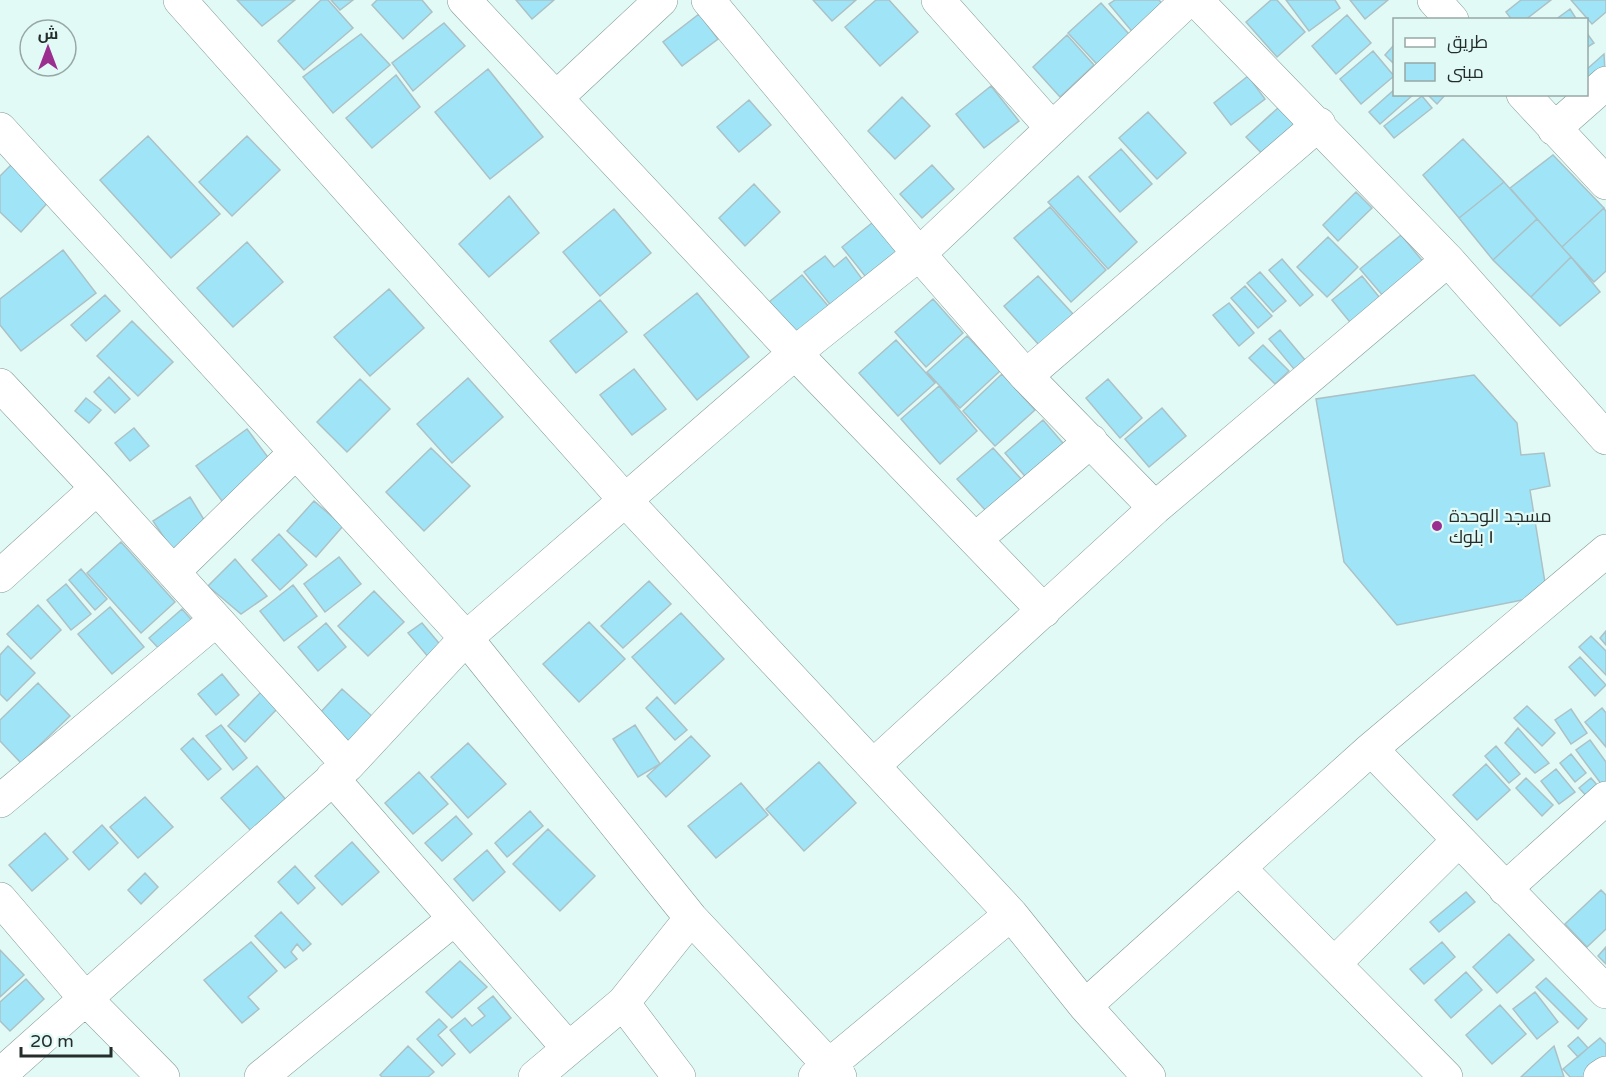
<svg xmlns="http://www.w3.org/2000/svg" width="1606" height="1077" font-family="'Varela Round',Cairo,sans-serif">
  <rect width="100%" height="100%" fill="#e2faf6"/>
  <path fill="#a0e5f7" stroke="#abc1c6" stroke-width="1.5" d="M237,0H295L262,26Z
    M321,0H328L353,28L304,70L278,41Z
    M331,0H353L340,10Z
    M377,0H422L432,12L403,39L372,5Z
    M516,0H554L532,19Z
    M813,0H856L832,21Z
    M876,0H889L918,32L880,66L845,27Z
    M1115,0H1159L1172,15L1140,41L1109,4Z
    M1271,0H1277L1305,32L1277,57L1246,22Z
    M1286,0H1335L1340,8L1309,31Z
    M1350,0H1388L1365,19Z
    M1521,0H1551L1525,20H1512L1506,12Z
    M1571,0H1606V12L1592,24Z
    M1101,3L1137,43L1105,73L1068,33Z
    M1570,9L1577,20H1555Z
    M699,14L718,39L682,66L663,42Z
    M1347,15L1371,43L1336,74L1312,46Z
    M444,23L465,46L413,91L392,63Z
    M1586,32L1594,43L1586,48Z
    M361,34L390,65L333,113L303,77Z
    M1067,35L1094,65L1060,97L1033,67Z
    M1394,45V64L1385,55Z
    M1373,51L1394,76L1361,104L1340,79Z
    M1604,54L1606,90L1586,94V70Z
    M488,69L543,137L490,179L435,112Z
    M396,75L420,107L372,148L346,118Z
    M1248,76L1265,99L1231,125L1214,103Z
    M991,86L1019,121L984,148L956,114Z
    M1394,90V94H1414L1380,124L1369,112Z
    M1427,94H1446L1437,104Z
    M1422,96L1432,108L1394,138L1384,126Z
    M902,97L930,126L895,159L868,131Z
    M749,100L771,125L739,152L717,127Z
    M1279,107L1301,131L1269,161L1246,137Z
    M1148,112L1186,153L1157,179L1119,138Z
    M148,136L220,214L171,258L100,180Z
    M247,136L280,170L232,216L199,182Z
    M1463,139L1504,182L1459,218L1423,175Z
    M1121,149L1152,184L1120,212L1089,177Z
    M1553,155L1604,208L1562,247L1510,188Z
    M13,163L51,199L21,232L0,212V176Z
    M932,165L954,189L922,218L900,194Z
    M1078,176L1137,242L1108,269L1048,202Z
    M1504,182L1537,219L1493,260L1459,218Z
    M754,184L780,212L745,246L719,218Z
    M1356,192L1372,208L1338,241L1323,225Z
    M509,196L539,233L489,277L459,244Z
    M1050,207L1106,270L1071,302L1014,238Z
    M1604,208L1606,212V271L1594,282L1562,247Z
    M614,209L651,253L600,296L563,252Z
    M877,219L908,258L873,286L842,247Z
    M1537,219L1571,257L1531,297L1493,260Z
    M1401,235L1430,270L1390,304L1360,269Z
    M1328,237L1358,267L1327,297L1297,267Z
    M247,242L283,282L233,327L197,288Z
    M63,250L96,293L21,351L0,325V299Z
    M825,256L834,267L846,257L865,283L832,307L804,272Z
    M1571,257L1600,292L1560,326L1531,297Z
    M1282,259L1313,295L1300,306L1269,270Z
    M1260,272L1286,301L1273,312L1247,283Z
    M802,275L829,307L796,334L769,302Z
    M1038,276L1073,314L1039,345L1004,306Z
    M1362,276L1384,303L1354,327L1332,300Z
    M1245,286L1272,316L1258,328L1231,298Z
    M389,289L424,328L370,376L334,337Z
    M697,293L749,357L697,400L644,335Z
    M105,295L120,311L86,341L71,325Z
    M933,299L963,333L926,367L895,332Z
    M600,300L627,332L576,373L550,341Z
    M1229,303L1254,333L1239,346L1213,315Z
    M132,321L173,362L138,396L97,356Z
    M1280,330L1305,360L1294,369L1269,339Z
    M967,336L1000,371L960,408L927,372Z
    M896,340L935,383L898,416L859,373Z
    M1263,345L1289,371L1275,384L1249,358Z
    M634,369L666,409L632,435L600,395Z
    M1002,374L1035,410L995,446L963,411Z
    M1474,375L1517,423L1521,455L1544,453L1550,486L1530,490L1547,595L1397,625L1344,562L1316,399Z
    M109,377L130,399L115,413L94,392Z
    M468,378L503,417L452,463L417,424Z
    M360,379L390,409L347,452L317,422Z
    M1108,379L1142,418L1120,438L1086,398Z
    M939,386L977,431L940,464L901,419Z
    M86,398L101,410L89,423L75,411Z
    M1162,408L1186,436L1149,467L1125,439Z
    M1043,420L1068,449L1030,482L1005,453Z
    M134,428L149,446L130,461L115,443Z
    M247,429L273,464L222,501L196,466Z
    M431,448L470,486L424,531L386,492Z
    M993,448L1022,480L987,512L957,479Z
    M190,497L211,531L175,554L153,521Z
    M314,501L343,526L316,557L287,531Z
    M279,534L307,565L280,590L252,560Z
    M121,542L175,602L141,633L87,573Z
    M339,557L361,584L325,612L304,584Z
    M235,559L267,596L241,614L208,586Z
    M81,569L107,599L95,610L69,580Z
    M649,581L671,604L623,648L601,626Z
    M66,584L91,614L71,630L47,600Z
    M293,585L317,616L284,641L260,611Z
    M374,591L404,622L368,656L338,626Z
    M38,605L61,630L31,659L7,634Z
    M110,607L144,647L112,674L78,634Z
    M182,609L196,625L163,653L149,638Z
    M681,613L724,659L675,704L632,657Z
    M589,622L625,659L579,702L543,664Z
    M326,623L346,647L318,671L298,647Z
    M422,623L443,648L430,659L408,633Z
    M1606,631V645L1600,638Z
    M1591,636L1606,651V675L1579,647Z
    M8,646L35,673L7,701L0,694V655Z
    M1580,657L1606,685L1595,696L1569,667Z
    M222,674L239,695L216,715L198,694Z
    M38,683L70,716L21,763L0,741V720Z
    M342,689L374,718L350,744L319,714Z
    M261,692L278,708L245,742L228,726Z
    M657,697L687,730L675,740L646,708Z
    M1527,706L1555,733L1542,746L1514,718Z
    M1602,708L1606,713V747L1585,722Z
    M1571,709L1587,733L1571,744L1555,720Z
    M221,725L247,758L233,770L206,736Z
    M635,725L660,764L638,777L613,739Z
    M1518,728L1549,763L1535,773L1505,743Z
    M691,736L710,756L666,797L647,776Z
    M193,738L221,769L208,780L181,749Z
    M1590,740L1606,762V782L1602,785L1576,750Z
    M468,743L506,784L468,818L431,777Z
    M1496,746L1520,774L1509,783L1485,756Z
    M1571,754L1586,773L1575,782L1560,763Z
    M819,762L856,803L804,851L766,809Z
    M1486,764L1510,790L1477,820L1453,795Z
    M257,766L287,801L252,832L221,798Z
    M1556,769L1575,792L1559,804L1541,781Z
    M419,772L448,804L413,834L385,803Z
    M1526,778L1553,805L1542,816L1516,788Z
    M1591,778L1604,793L1593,803L1579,788Z
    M741,783L768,815L716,858L688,826Z
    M145,797L173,827L138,858L110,827Z
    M530,811L543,826L507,857L495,843Z
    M456,816L472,834L442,861L425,843Z
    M102,825L118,843L89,870L73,852Z
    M548,829L595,876L560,911L513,864Z
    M45,833L68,859L32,891L9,865Z
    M352,842L379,872L342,905L315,876Z
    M487,850L505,872L473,901L454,879Z
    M295,866L315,888L298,904L278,882Z
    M145,873L158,887L141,904L128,890Z
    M1601,890L1606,895V929L1587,947L1565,924Z
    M1466,892L1475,902L1439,932L1430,922Z
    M281,912L311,944L303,951L297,944L291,952L297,959L285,968L255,936Z
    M1509,934L1534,960L1497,993L1473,967Z
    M251,942L277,971L248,997L259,1009L242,1023L204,980Z
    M1442,942L1455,957L1424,984L1410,969Z
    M1606,947V964L1598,956Z
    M0,950L24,975L0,997Z
    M460,961L487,987L452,1018L426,992Z
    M1466,972L1482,990L1451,1018L1435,1000Z
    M1546,978L1587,1019L1578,1029L1536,987Z
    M26,979L44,999L10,1031L0,1021V1002Z
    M1535,992L1558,1022L1537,1039L1513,1009Z
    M493,996L511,1018L470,1053L450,1030L465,1018L472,1026L485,1016L478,1008Z
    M1500,1005L1526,1034L1492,1064L1466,1035Z
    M439,1019L447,1027L438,1035L455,1054L442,1066L417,1039Z
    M1578,1037L1588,1048L1578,1057L1568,1046Z
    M1600,1038L1606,1044V1059L1585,1077H1570L1563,1069Z
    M408,1046L434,1072L428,1077H382L380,1075Z
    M1554,1046L1564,1077H1521Z"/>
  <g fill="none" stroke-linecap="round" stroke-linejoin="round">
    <g stroke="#839995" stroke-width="34">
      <path id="minor" d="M180,0L626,501L1011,914L1085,1006L1149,1077
        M464,0L795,353L1044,611
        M708,0L919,254L1026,376L1155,508
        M938,0L1051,127
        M1196,0L1448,260L1606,438
        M1434,0L1452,20
        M1523,94L1606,183
        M556,98L661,0
        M0,129L466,638L691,918L840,1077
        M1554,129L1606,83
        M1026,376L1319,124
        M0,385L97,488L348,765
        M977,538L1091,441
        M173,572L296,452
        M0,576L97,488
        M1371,749L1606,992
        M873,766L1155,508L1448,260
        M332,778L568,1048
        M0,801L216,620
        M1239,868L1446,1077
        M1505,889L1606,798
        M0,899L84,997L163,1077
        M1334,964L1459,840
        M623,1003L679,1077
        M1085,1006L1371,749L1606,551
        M0,1075L348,765L466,638L795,353L919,254L1188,0
        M261,1077L454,919
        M535,1077L623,1003L691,918
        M815,1077L1011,914
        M1600,1077L1606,1073"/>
    </g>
    <use href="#minor" stroke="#fff" stroke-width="33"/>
  </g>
  <circle fill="#9b2f90" stroke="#e2faf6" stroke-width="2" cx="1437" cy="526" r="6"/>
  <g text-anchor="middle" stroke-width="4.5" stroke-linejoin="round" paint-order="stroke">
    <g font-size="18" fill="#242d2b" stroke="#e2faf6" text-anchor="start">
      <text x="1449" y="522">مسجد الوحدة<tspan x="1449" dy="21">بلوك I</tspan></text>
    </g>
  </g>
  <rect x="1393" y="18" width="195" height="78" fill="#e2faf6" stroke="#96a8a5" stroke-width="1.5"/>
  <rect x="1405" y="38" width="30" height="9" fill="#ffffff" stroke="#96a8a5" stroke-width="1.5"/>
  <text x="1447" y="48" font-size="18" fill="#242d2b">طريق</text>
  <rect x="1405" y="63" width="30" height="18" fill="#a0e5f7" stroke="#96a8a5" stroke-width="1.5"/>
  <text x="1447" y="78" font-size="18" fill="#242d2b">مبنى</text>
  <g transform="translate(48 48)"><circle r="28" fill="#e2faf6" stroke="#96a8a5" stroke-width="1.5"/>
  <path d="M0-4.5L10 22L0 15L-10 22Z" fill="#9b2f90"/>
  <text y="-9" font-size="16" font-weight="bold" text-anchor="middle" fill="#242d2b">ش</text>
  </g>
  <path d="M21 1047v9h90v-9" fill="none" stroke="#242d2b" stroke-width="3"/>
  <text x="30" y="1047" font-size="18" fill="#242d2b" stroke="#e2faf6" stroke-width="4.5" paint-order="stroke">20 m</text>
</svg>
